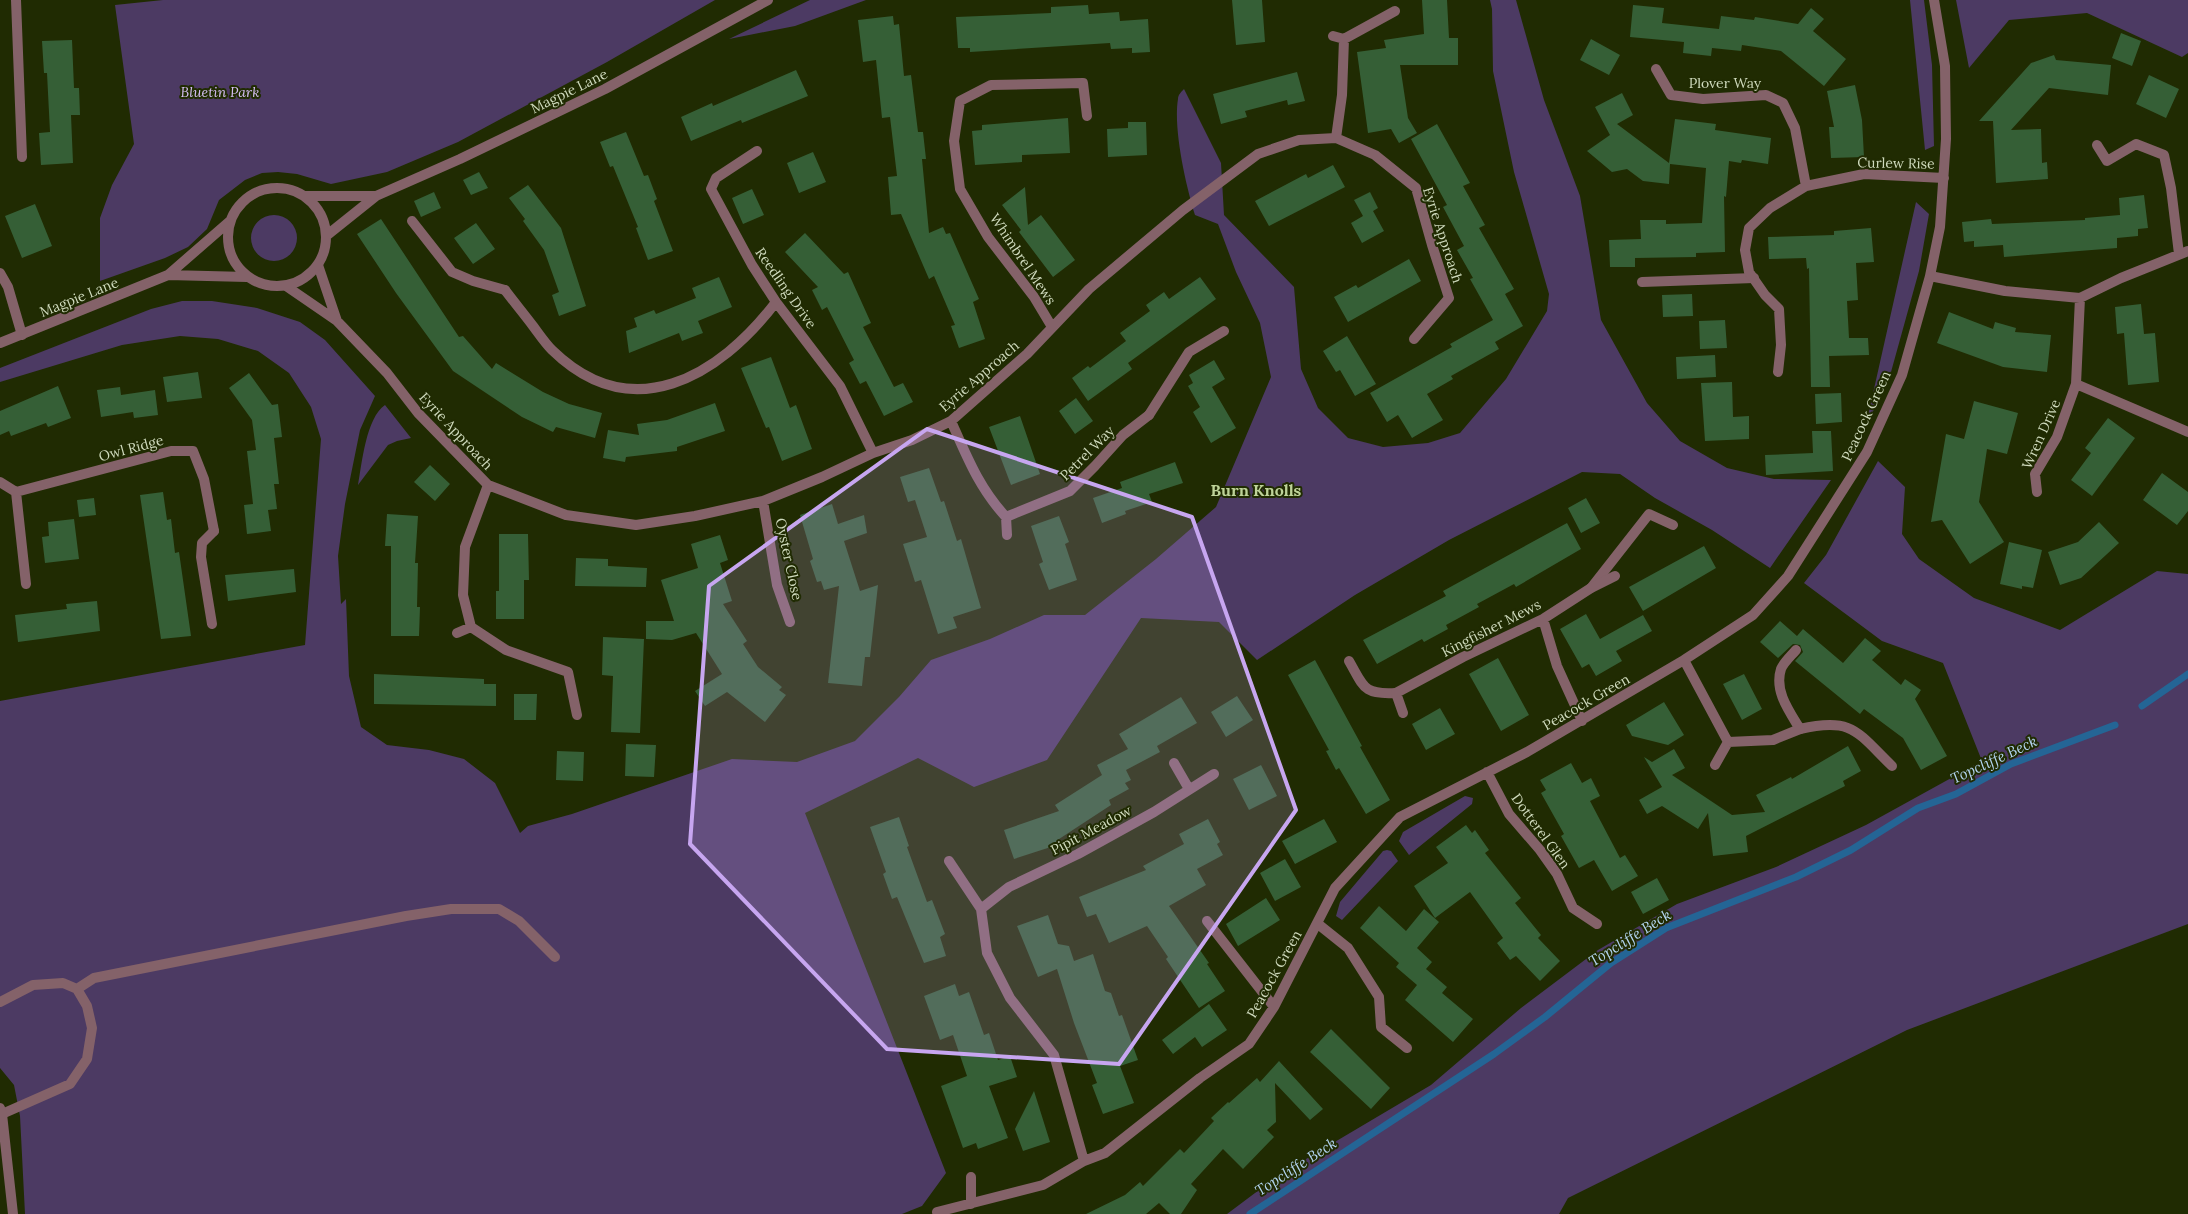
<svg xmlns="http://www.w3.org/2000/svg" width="2188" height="1214" font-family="Lora,serif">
  <rect width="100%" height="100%" fill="#202b02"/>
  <path fill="#4c3a63" d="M163,0H715L607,62L458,142L387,172L331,184L297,174L278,172L262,173L245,180L219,200L207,229L188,247L165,258L100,281V218L112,185L134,144L115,5Z
    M810,0H866L795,26L729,39Z
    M1490,0H1516L1544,100L1580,196L1601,320L1647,403L1680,441L1727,468L1774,479L1831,480L1770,568L1712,530L1655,498L1620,474L1582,472L1449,540L1355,595L1257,660L1219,622L1141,618L1047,760L974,787L918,758L805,813L946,1173L922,1206L902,1214H25L20,1116L14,1085L0,1068V701L305,645L321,439L311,407L289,373L258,351L218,339L180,336L122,345L0,382V368L151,309L182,301H212L257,308L300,322L325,340L375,396L360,430L345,504L338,556L341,604L346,599L349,676L361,727L387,745L429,750L464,759L495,783L520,833L528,826L572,814L732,759L797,762L855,741L899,697L931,660L990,639L1044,615H1085L1156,559L1216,507L1271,377L1260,323L1236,272L1218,224L1195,215C1186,186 1173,129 1178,99C1178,95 1181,92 1184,89L1221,163L1224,215L1294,287L1301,369L1318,408L1348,438L1383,447L1428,443L1460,433L1506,379L1547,311L1549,294L1514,172L1493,71L1492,9Z
    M1910,0H1924L1932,65L1934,146L1925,150Z
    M1956,0H2188V53L2182,57L2087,13L2009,20L1969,68Z
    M1916,202L1929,214L1919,271L1891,372L1865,429Z
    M251 238a23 23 0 1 1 46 0a23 23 0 1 1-46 0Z
    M385,405L411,438L397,441L388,445L358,485C362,463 366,418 385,405Z
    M1878,461L1905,487L1902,534L1919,559L1974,598L2060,630L2157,571L2188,574V924L1907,1030L1568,1198L1559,1214H1227L1279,1175L1431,1085L1521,1008L1598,950L1677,904L1776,867L1866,825L1982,761L1943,663L1882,641L1804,583L1826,555Z
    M1465,796L1473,798L1472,804L1409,855L1399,841L1403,832Z
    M1387,850L1391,851L1398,861L1342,920L1336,916L1340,902L1383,851Z"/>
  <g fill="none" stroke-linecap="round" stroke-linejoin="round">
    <path stroke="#246595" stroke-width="7" d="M2142,706L2188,674
      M1250,1214L1494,1054L1545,1017L1611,963L1666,928L1796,877L1851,850L1918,808L1956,794L2011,764L2115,725"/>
  </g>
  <path fill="#355f36" d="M1232,0H1262L1265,42L1236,45Z
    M1422,0H1447L1449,38H1458V65H1400L1408,118L1417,133L1399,143L1391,129L1368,133L1357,52L1386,48L1384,40L1424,34Z
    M1088,5L1089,14L1119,12L1120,21L1148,19L1150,52L1132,53V48L1111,49L1110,43L970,52V48H958L956,17L1051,13V7Z
    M1633,5L1664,8L1662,23L1719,29L1721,16L1754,20L1755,17L1798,24L1811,8L1824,19L1813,31L1846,59L1824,86L1781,51L1742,45L1741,51L1712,48L1711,56L1683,53L1684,42L1630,37Z
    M893,16L894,25L899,24L904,76L911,75L918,132H923L926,159H922L929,233L943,227L946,234L950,233L979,299L973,302L985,339L959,348L951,326L955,325L934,276L929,279L901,214L891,215L888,177L897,176L890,117L882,118L876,60L863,62L858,20Z
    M2121,33L2141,41L2132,66L2112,58Z
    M1591,39L1620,55L1609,75L1580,60Z
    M72,40L74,88H79L80,115H71L73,163L41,165L39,133L50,132L47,73H44L42,41Z
    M2054,55L2056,60L2111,65L2108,95L2049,88L2011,130L2041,129L2042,163L2047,162L2048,179L1996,183L1993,121H1979L2031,63Z
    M796,70L808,96L742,123L741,120L691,141L681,117L712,103L713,106Z
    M1297,72L1305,101L1288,105L1287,100L1245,111L1247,117L1221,124L1213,94Z
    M2149,75L2179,89L2166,118L2136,104Z
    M1855,85L1862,120L1864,157L1831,158L1829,127H1834L1827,91Z
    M1622,93L1633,115L1617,124L1669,163L1675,119L1716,124L1715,130L1771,138L1768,164L1742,160L1741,163L1729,161L1726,197L1724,196L1725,252L1696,253V257L1635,258V267H1610L1609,240L1641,239L1640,220H1666V224L1702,223L1706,168L1670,164L1669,184L1643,181L1627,169L1612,172L1587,151L1610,135L1595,107Z
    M1068,118L1070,153L1022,155V162L975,165L972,131L982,130V125Z
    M1128,122H1146L1147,155L1108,157L1107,129L1128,128Z
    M1437,124L1470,183L1463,186L1485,225L1479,228L1514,289L1505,294L1523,326L1495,342L1499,349L1451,376L1453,379L1427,394L1443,420L1412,438L1398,415L1387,422L1370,393L1452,347L1450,344L1493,320L1470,279L1473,278L1457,250L1464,246L1443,207L1447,205L1411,139Z
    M626,132L644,176L648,175L657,199L654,201L673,251L648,260L636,228L638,227L613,166L610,167L600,142Z
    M813,152L826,182L799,193L787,163Z
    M1333,165L1345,187L1269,226L1255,201L1306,174L1308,178Z
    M479,172L488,188L471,195L463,180Z
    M528,185L561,228L586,306L559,316L552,295L559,292L544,250L523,221L525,219L509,198Z
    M1025,187L1028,225L1041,215L1075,260L1053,277L1019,232L1021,230L1002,205Z
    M752,189L764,215L743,224L732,198Z
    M434,192L441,208L421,217L414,201Z
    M1370,192L1378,208L1373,211L1384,231L1362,243L1351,223L1363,216L1354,200Z
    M2144,195L2148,228L2138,229V236L2117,238V248L2004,257L2003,245L1974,247V241L1964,242L1962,222L1991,219L1992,224L2085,220V218L2120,215L2119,198Z
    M35,204L52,246L22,258L5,216Z
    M381,219L459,337L463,336L492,369L496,363L543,392L569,404L602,413L595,438L556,427L553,432L522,417L453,371L396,293L357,234Z
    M476,223L495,249L473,264L454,238Z
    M1871,228L1874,262L1856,263L1858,300L1847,301L1849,338H1868L1869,355L1829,356L1830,387H1811L1809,268L1807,269L1806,258L1769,259L1768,237L1834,235V231Z
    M805,233L844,274L848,272L871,323L863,327L894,387L903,383L913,402L884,416L866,381L860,384L849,363L854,360L827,307L822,310L812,290L818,287L785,252Z
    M1409,259L1421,281L1348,322L1334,297L1356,285L1358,288Z
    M719,277L732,307L698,321L703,333L682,341L679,333L629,353L626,331L637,327L634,318L654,310L656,314L696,298L692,288Z
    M1200,277L1216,299L1128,363L1132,369L1088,401L1072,378L1088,366L1090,368L1126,341L1120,333L1150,311L1146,305L1164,292L1169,299Z
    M1692,294L1693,316L1663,317L1662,295Z
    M2141,304L2144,334L2155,333L2159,382L2128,385L2124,333L2117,334L2115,307Z
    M1949,312L1993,329L1995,322L2016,328L2015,332L2051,335L2047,372L2003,367L1937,343Z
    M1725,320L1727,348L1700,349L1699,321Z
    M1347,336L1376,384L1355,396L1340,370L1336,372L1323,351Z
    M1715,355L1716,377L1677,379L1676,357Z
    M771,357L790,408L796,405L812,449L782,461L769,427L766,428L741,368Z
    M1214,360L1225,379L1212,387L1236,428L1211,443L1193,412L1200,407L1188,386L1193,383L1189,375Z
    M198,372L202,398L167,402L163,377Z
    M249,373L272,405L278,404L282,437L274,438L279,484H274L277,509L268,510L271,531L247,534L244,505L253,504L247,451L256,450L252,420L229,388Z
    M1732,382L1733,417L1749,416V439L1705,441L1701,383Z
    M58,386L71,418L48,427L46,423L11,436L9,431L0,435V411Z
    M120,387L121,395L155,390L158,415L134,418L133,412L101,417L97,390Z
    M1841,393L1842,422L1816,424L1815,394Z
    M1076,398L1093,421L1075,434L1059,411Z
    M1974,401L2018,413L2007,454L1987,449L1979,502L2004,542L1970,564L1942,520L1931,522L1946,434L1964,439Z
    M715,403L725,431L677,447V451L626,457L625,462L603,458L608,430L639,435L637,424L667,420Z
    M1020,416L1040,474L1011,485L989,427Z
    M2108,418L2135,438L2092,496L2071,480L2091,453L2085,448Z
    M1812,431H1831L1833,471L1766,475L1765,455L1813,453Z
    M1175,462L1183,483L1149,494L1152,502L1125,511L1126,514L1102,523L1093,498L1122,488L1120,482Z
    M430,465L450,484L435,501L414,482Z
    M929,468L941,502L944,501L957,541L961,539L981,608L953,617L957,628L938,634L921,580L915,582L903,544L927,537L915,500L908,502L900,477Z
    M2162,473L2188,492V511L2177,525L2143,500Z
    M163,492L167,520L171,519L175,553L179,552L191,636L161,639L140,495Z
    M94,498L96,515L79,517L77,500Z
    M1586,498L1600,523L1581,533L1568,508Z
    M832,504L838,524L864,515L867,533L844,541L860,591L878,585L870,657H865L862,686L828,683L839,586L824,590L821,581L817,582L810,561L813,559L800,515Z
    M387,514L418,516L415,563H418L417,607H420L419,636H391V546H385Z
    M1059,516L1069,542L1065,544L1077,580L1049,590L1039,564L1043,562L1031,526Z
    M74,519L79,559L45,563L42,537L49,536L48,522Z
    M2099,522L2119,543L2081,578L2060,585L2048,552L2078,542Z
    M1567,523L1581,549L1516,587L1514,584L1477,604L1479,607L1446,625L1448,629L1424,642L1422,639L1377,664L1363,640L1446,596L1443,591Z
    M499,534H528L529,580H524V619H496V591H499Z
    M720,535L728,560L720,563L732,601L723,604L747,641L743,644L758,667L782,687L779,690L786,695L765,722L727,692L705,706L695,691L722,674L696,633L672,640L646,639V621H674L661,580L698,568L691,544Z
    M2009,542L2042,550L2033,588L2022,586V589L2000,584Z
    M1704,546L1716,568L1643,611L1629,587Z
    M576,558L608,559V566L647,568L646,587L575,586Z
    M294,569L296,592L228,601L225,575Z
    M97,601L100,631L18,642L15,615L67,609L66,604Z
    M1586,614L1600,639L1643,615L1652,631L1616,651L1622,661L1596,676L1589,664L1582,668L1560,629Z
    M1780,621L1797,636L1803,629L1843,663L1865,638L1881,651L1872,660L1901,685L1905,679L1921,690L1915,699L1947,756L1921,770L1903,738L1864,709L1860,714L1795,661L1803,652L1800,645L1793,644L1778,658L1760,642Z
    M603,637L644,639L640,733L611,732L613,676L602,675Z
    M1498,658L1529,715L1501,731L1469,674Z
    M1315,660L1362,746L1360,747L1390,800L1366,814L1339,768L1336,770L1326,751L1329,750L1288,675Z
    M374,674L484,679V684H496V706L374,704Z
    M1744,674L1762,709L1742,720L1723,684Z
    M514,694H537L536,720H514Z
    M1237,696L1253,720L1226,737L1211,712Z
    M1181,697L1197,723L1157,746L1160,752L1126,770L1131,780L1125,783L1129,789L1109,800L1111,805L1056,841L1057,845L1014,859L1004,830L1059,811L1055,805L1102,775L1097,765L1128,749L1119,734Z
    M1664,702L1684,735L1668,745L1632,736L1626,725Z
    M1440,708L1455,734L1426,750L1412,724Z
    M626,744L656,745L654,777L625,776Z
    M1848,746L1861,771L1843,781L1845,786L1746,836L1748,852L1713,856L1708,813L1698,829L1662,806L1647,814L1639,800L1662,787L1644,757L1652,762L1674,749L1685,768L1672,775L1732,815L1765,812L1756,795L1791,777L1792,779Z
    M557,751L584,752L583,781L556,780Z
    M1571,763L1582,783L1591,778L1600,796L1590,801L1620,858L1625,855L1638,876L1612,891L1594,860L1579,868L1561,836L1564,834L1541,793L1546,790L1540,780Z
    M1261,765L1277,796L1249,810L1233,779Z
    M899,817L909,846L907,847L927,902L932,900L945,934L940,937L946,956L924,963L897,897L892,899L883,874L886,872L870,827Z
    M1208,819L1220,842L1217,844L1223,855L1197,869L1206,885L1169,906L1209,963L1207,964L1225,991L1199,1008L1166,959L1168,957L1147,926L1109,943L1096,914L1087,917L1079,897L1146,870L1143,866L1184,844L1179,834Z
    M1324,819L1337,842L1295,864L1282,841Z
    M1466,825L1472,833L1475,830L1489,850L1485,853L1521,898L1515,903L1541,935L1538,938L1560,961L1540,981L1516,956L1510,960L1497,943L1503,938L1470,892L1435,918L1414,886L1448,863L1436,847Z
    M1285,859L1301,887L1275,901L1260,873Z
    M1657,878L1669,900L1643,914L1631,892Z
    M1266,898L1280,920L1238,946L1226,924Z
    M1379,906L1406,931L1424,909L1439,922L1417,948L1432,962L1426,969L1447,987L1442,993L1473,1019L1453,1042L1405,1000L1417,985L1396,967L1399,963L1360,928Z
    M1048,915L1058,944L1069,946L1074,961L1093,954L1105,991L1111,993L1119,1016L1122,1015L1138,1060L1120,1066L1134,1103L1103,1114L1092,1085L1097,1083L1074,1023L1057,969L1038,977L1017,926Z
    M955,984L959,996L969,992L984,1035L989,1033L998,1060L1010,1056L1017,1077L989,1086L1008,1138L978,1149L976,1143L963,1148L941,1086L967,1076L953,1035L940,1040L924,996Z
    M1209,1004L1227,1030L1202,1047L1195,1037L1173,1054L1162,1040Z
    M1331,1029L1390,1088L1371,1109L1310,1052Z
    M1279,1061L1323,1109L1310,1120L1275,1083L1276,1122L1267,1130L1274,1137L1243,1169L1223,1149L1191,1184L1197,1190L1181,1214H1170L1159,1203L1146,1214H1086L1125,1195L1140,1182L1143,1186L1180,1149L1184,1153L1214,1121L1211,1118L1228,1102L1229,1103L1257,1078L1260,1082Z
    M1034,1091L1050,1142L1023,1151L1015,1129Z"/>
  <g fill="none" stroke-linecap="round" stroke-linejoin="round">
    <path stroke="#846269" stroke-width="10" d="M412,221L452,272L473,281L505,290
      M1642,282L1754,278
      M1149,415L1189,352L1224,331
      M1591,588L1649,514L1673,525
      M212,624L201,557L202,543L214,531
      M1796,650C1791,656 1784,662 1781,669C1774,691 1789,711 1800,729C1853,717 1857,732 1892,766
      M1349,661C1364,687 1363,695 1396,693
      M0,1002L33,985L63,983L77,989L94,978L406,916L451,909H499L519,921L555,957
      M2,1114L70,1084L87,1059L92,1028L87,1006L77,989"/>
    <path stroke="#846269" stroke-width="10" d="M16,0L22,157
      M1333,36L1344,39
      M1656,69L1671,95L1703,99L1766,95L1783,103L1795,128L1806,186
      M1336,138L1342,95L1344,39L1395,11
      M2097,145L2107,161L2136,144L2164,155L2171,188L2179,254
      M757,151L716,178L711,189L752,265L776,302L840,386L873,453
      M318,265L337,321
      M0,273L8,287L22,335
      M1930,276L2005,291L2080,298L2121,278L2188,251
      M286,286L337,321L387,373L418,413L488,485L566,515L636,525L695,516L763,501L822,477L873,453L912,440L951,421L1027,354L1089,289L1183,210L1258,154L1299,140L1336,138L1375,155L1416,188L1432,245L1449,298L1414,339
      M505,290C514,302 524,314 533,326C539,334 545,343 552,350C632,428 719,377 776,302
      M1052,327L1034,297L988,237L960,189L954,141L960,101L991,85L1083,83L1087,116
      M1778,372L1781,345L1779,309L1765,295L1749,272L1745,250L1749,228L1770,208L1806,186L1864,174L1944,178
      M2076,384L2188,432
      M951,421C967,457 979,488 1006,517L1070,491L1095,466L1123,435L1149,415
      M0,482L16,492L171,451H193L204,479L214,531
      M488,485L465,547L463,595L471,627L506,650L568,672L577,715
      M16,492L26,584
      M2037,492L2035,474L2057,437L2076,384L2080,298
      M763,501L777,585L790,622
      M1006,517L1007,535
      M1543,619L1557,666L1582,721
      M457,633L471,627
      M1684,660L1728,742
      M1403,713L1396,693L1463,657L1543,619L1591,588L1615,576
      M1174,763L1189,789
      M1715,765L1728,742L1773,740L1800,729
      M1487,772L1509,814L1540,850L1557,874L1573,908L1597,924
      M949,861L981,909L987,953L1010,998L1054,1055L1084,1161
      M981,909L1009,887L1078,854L1154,812L1214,774
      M1207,921L1274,1007
      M1318,924L1348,948L1379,997L1381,1027L1407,1048
      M0,1108L2,1114L13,1214
      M971,1177V1204
      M937,1212L1043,1185L1084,1161L1105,1153L1200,1078L1249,1044L1274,1007L1335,888L1400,817L1527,752L1684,660L1753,615L1788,576L1867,452L1902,375L1930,276L1940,227L1946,139L1945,66L1934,0"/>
    <path stroke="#846269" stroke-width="10" d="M228 237a49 49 0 1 1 98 0a49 49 0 1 1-98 0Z
      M304,196H376
      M326,236L376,196L460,159L605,89L768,0
      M168,275L247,277
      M0,343L168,275L230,221"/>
  </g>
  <path fill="#c7a6f0" fill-opacity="0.2" stroke="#c7a6f0" stroke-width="4" stroke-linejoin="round" d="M927,429L1192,517L1296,810L1119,1064L887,1049L690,844L709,586Z"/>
  <g text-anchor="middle" stroke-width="4" stroke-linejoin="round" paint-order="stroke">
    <g font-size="14" fill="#cfdabd" stroke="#202b02">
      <text x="1725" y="88">Plover Way</text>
      <text transform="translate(569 91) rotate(-26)" y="5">Magpie Lane</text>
      <text transform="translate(1896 163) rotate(1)" y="5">Curlew Rise</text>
      <text transform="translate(1443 235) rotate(72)" y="5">Eyrie Approach</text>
      <text transform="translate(1023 259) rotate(56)" y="5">Whimbrel Mews</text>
      <text transform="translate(786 288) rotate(55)" y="5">Reedling Drive</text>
      <text transform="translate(79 297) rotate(-22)" y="5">Magpie Lane</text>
      <text transform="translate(979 376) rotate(-41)" y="5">Eyrie Approach</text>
      <text transform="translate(1866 416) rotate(-65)" y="5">Peacock Green</text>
      <text transform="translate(456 431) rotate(47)" y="5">Eyrie Approach</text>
      <text transform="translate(2041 434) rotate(-66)" y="5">Wren Drive</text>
      <text transform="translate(131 448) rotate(-15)" y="5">Owl Ridge</text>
      <text transform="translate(1087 453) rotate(-45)" y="5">Petrel Way</text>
      <text transform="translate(789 559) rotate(78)" y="5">Oyster Close</text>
      <text transform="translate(1491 628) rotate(-27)" y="5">Kingfisher Mews</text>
      <text transform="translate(1586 702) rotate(-30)" y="5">Peacock Green</text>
      <text transform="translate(1091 830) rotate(-28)" y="5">Pipit Meadow</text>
      <text transform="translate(1541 831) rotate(54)" y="5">Dotterel Glen</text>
      <text transform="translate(1274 974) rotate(-61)" y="5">Peacock Green</text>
    </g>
    <g font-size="14" font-style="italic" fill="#d5bef4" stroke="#202b02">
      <text x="220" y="97">Bluetin Park</text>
    </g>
    <g font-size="15" font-style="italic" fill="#b3d4f0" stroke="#202b02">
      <text transform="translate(1994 760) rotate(-25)" y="5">Topcliffe Beck</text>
      <text transform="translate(1630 938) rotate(-32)" y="5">Topcliffe Beck</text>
      <text transform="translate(1296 1167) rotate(-33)" y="5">Topcliffe Beck</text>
    </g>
    <g font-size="16" font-weight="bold" fill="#bed399" stroke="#202b02">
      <text x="1256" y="496">Burn Knolls</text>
    </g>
  </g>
</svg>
